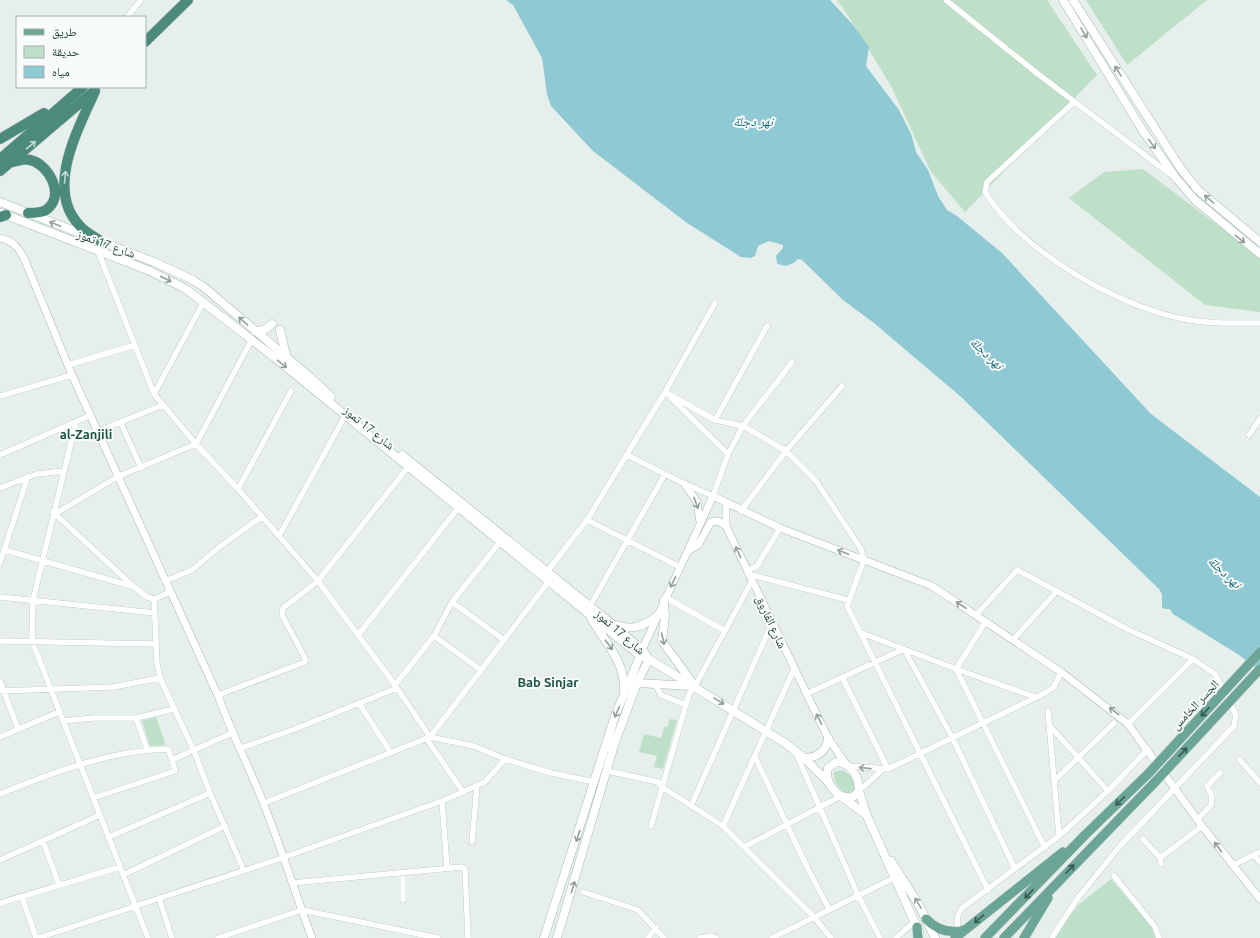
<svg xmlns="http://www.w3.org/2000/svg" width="1260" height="938" font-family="Ubuntu,'Noto Naskh Arabic',sans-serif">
  <rect width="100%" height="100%" fill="#e6efeb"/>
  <path fill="#bfe0c8" d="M837,0H1047L1097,75L965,212L931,172L891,86L847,14Z
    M1086,0H1207L1127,65Z
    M1143,169L1260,257V312L1205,305L1069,198L1104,172Z
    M156,717L166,745L150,746L142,721Z
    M670,719L677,720L663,769L654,767L657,756L639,752L644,734L661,738L664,727H667Z
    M842,770C850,774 858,782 854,792L848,795C840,790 832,782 834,772Z
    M1111,879L1152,927L1155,938H1053L1078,905Z"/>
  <path fill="#8ec9d4" d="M506,0H830L853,25L869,47L866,66L899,110L911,134L916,152L928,170L938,196L947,210L957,216L1002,253L1151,414L1260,497V671L1239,655L1173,614L1170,609H1165L1162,607V594L1159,589L960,396L874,323L843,300L802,260L798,259C792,265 784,268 777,263L776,256L783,248V245L769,241L758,246L755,256L751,258L741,257L687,223L593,151L551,106L547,94L542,58L513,5Z"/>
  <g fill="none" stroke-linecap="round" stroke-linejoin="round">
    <g stroke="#a8b8b2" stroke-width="6">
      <path id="minor" d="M946,0L1038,74L1171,175
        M127,17L141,0
        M1074,102L987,182L985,192C1022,251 1116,306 1184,319C1208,324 1235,323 1260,323
        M98,251L154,394L196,444L238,489L318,581L395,685L430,737L474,746L505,759L551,773L595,782
        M68,365L135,345
        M665,392L715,420L743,426L786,451L816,481L861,549L864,560L847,606L988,890
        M154,394L203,303
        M0,396L72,375
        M671,398L728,454
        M715,420L767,326
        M76,422L33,600L32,641L148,938
        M121,423L141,468
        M98,431L163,405
        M1249,435L1260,419
        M0,455L91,415
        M627,455L685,484L713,496L728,454L743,426L792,362
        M0,488L37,474L63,471
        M238,489L291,391
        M53,511L58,512L119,476L196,444L252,339
        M741,511L786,451L842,386
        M53,512L133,586L147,597L154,599
        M587,520L680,567
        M279,536L345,416
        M5,550L131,586
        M0,563L28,476
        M747,571L757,566L780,528
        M547,572L587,520L665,392L715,303
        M748,574L848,600
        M165,581L192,570L218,548L261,517
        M170,592L154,599L157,663L160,678L194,751L210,793L244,871
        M0,597L155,613
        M665,597L725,631
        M452,602L504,640
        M590,606L665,474
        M976,615L1017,570L1127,629L1193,659L1215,674L1236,715L1234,726L1119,847L1077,899L1052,938
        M986,621L956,669L1045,848
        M859,632L956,669L1035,697
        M359,634L458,508
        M434,636L481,670
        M1013,640L1057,591
        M0,641L156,644
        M904,649L952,737L1015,869
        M843,679L888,769
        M0,681L18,729
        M655,684L661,695L686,705
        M395,685L434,636L452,602L500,542
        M0,691L113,687L160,678
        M806,694L904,649
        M219,698L221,694L305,662V658L282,615L283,608L318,581L408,467
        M359,703L391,753
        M1048,711L1059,836
        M136,718L147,749
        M63,721L93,718H136L174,709
        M1128,724L1193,659
        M1050,726L1108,791
        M0,737L59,712
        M426,738L463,792
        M241,748L295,729L397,688
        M796,753L858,895L880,938
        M755,757L807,867L829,909
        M1240,760L1260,783
        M849,766L888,769L1045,693L1054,687L1061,672
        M608,771L658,782L662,787L723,826L814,917L831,938
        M1054,781L1114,723
        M859,791L882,770
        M0,794C51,773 112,750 168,749L172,760L232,733
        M93,798L175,771L172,760
        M442,801L447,868
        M264,803L430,737L549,581
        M691,806L772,623
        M1198,819L1211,805L1212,796L1207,786L1220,773
        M651,826L689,694L695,686L752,581
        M723,826L794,669
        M109,837L210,793
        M1143,839L1160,858L1161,864
        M43,841L59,885
        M472,842L477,786
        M744,847L841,796
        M1254,855L1260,862
        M1160,858L1202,826
        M0,860L100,815
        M1233,865L1260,852
        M403,873V900
        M123,875L225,826
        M1114,876L1155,927L1159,938
        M292,883L462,867L465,869L468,938
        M583,892L638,910L664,938
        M22,897L36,938
        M159,898L172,938
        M0,903L120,867
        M960,931C955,923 957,915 962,908L1059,836L1108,791L1148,749
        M38,938L282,858L442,801L485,782L505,759
        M218,938L302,910L438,938
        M648,938L656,928
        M700,938L711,936L716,938
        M772,938L894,878
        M896,938L914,922"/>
    </g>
    <g stroke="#a8b8b2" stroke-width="8">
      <path id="tertiary" d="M0,238C13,241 18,247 24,258L72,375L219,698C232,734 249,767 263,802C281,847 295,893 312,938
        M685,484L697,502L700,522
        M726,526V503
        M688,551L698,545L711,522L718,521L726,526L828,738L846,764
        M642,650L713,496L780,528L932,586L1061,672L1128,724L1202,826L1260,899"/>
    </g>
    <g stroke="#a4bbb3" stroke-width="9">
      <path id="secondary" d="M1063,0L1143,131L1176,178L1195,200L1260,254
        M1073,0L1181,169L1198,190L1260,242
        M0,202L154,262L193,280L205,288L310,377L331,397
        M1,213L150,271L186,289L274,357L639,655L649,659L785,743L804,758L829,783
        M280,330L286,355
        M255,331L264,330L272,324
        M402,455L611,623L642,650L649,659
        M664,601L665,616L662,641L694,685
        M591,618C605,643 625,660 624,691
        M615,625C632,631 644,626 657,616
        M637,683L692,686
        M804,758C817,758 827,751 828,738
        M836,762C851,762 859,777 859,791L853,797C837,800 824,783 828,768Z
        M859,791L867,816L919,932
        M842,797L865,814
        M891,861L919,905L935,938
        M544,938L615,716L642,651
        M557,938L615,742L637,683L649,659"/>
    </g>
    <g stroke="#c2cac8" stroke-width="10">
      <path id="primary" d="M926,919C937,930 950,934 964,930
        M917,927L918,938
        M955,938L1063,852
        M985,938L1086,834L1148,774
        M1004,938L1156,781
        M1024,938L1048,898"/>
    </g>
    <g stroke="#c2cac8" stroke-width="11">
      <path id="trunk" d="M145,42L188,0
        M95,91C79,128 44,189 80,226C86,233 95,237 102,242
        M0,139L44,113
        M0,159L83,87
        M12,162C18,161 24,158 30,160C49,164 66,196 46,210C41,213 34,213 28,213
        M0,171L93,92
        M0,217L6,215"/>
    </g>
    <use href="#minor" stroke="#fff" stroke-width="5.5"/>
    <use href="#tertiary" stroke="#fff" stroke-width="7"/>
    <use href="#secondary" stroke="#fff" stroke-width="8"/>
    <use href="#primary" stroke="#6aa596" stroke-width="9"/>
    <use href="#trunk" stroke="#4c8a7c" stroke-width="10"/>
    <g stroke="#c2cac8" stroke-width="10" stroke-linecap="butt">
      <path id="primary-bridge" d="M1148,774L1260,652
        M1156,781L1260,669"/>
    </g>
    <use href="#primary-bridge" stroke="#6aa596" stroke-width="9"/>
  </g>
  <defs><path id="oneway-shaft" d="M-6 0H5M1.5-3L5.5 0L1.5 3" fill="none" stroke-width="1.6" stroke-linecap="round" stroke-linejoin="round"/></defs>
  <g stroke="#92a09c">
    <use href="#oneway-shaft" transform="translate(1084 33) rotate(59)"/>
    <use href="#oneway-shaft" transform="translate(1118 71) rotate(-122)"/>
    <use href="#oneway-shaft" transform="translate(1152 144) rotate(55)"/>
    <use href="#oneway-shaft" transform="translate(1209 199) rotate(-140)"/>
    <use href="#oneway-shaft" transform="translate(55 224) rotate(-158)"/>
    <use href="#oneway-shaft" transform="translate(1240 239) rotate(38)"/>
    <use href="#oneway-shaft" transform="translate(166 279) rotate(27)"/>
    <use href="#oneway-shaft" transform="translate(243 321) rotate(-139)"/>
    <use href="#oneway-shaft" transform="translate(282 364) rotate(39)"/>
    <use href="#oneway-shaft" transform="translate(696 503) rotate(69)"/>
    <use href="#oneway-shaft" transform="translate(738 552) rotate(-115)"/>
    <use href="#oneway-shaft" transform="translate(843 552) rotate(-159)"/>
    <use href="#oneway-shaft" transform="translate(673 582) rotate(116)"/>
    <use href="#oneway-shaft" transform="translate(961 605) rotate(-147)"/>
    <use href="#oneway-shaft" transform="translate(663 639) rotate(78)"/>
    <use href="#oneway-shaft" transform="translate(609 645) rotate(53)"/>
    <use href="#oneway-shaft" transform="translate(719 701) rotate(32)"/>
    <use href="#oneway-shaft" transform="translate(1114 711) rotate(-143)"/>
    <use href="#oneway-shaft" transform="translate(617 712) rotate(114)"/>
    <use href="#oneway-shaft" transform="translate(819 719) rotate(-117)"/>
    <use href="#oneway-shaft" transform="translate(865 768) rotate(-174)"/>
    <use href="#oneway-shaft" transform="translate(578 836) rotate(108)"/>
    <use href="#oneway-shaft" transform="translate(1218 847) rotate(-127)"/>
    <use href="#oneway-shaft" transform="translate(573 887) rotate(-73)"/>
    <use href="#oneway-shaft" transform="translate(918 903) rotate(-120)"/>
  </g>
  <g stroke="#c4d9d4">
    <use href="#oneway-shaft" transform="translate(31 145) rotate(-40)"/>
    <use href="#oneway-shaft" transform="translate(65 177) rotate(-85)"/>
  </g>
  <g stroke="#365b51">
    <use href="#oneway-shaft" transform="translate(1205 712) rotate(133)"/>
    <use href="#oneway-shaft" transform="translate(1183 752) rotate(-47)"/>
    <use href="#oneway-shaft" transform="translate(1120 801) rotate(136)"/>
    <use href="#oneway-shaft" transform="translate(1070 869) rotate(-46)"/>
    <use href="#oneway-shaft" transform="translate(1029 894) rotate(134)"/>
    <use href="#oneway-shaft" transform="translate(979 919) rotate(140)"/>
  </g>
  <g text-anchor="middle" stroke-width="4" stroke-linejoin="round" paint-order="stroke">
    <g font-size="12" fill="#24423a" stroke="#f7fbf9">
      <text transform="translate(106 244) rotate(20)" y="4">شارع 17 تموز</text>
      <text transform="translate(369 428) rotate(39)" y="4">شارع 17 تموز</text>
      <text transform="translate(771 622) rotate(65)" y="4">شارع الفاروق</text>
      <text transform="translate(620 632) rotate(41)" y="4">شارع 17 تموز</text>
      <text transform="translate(1195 705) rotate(-47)" y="4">الجسر الخامس</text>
    </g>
    <g font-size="13" font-style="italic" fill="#1c6f80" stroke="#f7fbf9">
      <text x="753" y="126">نهر دجلة</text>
      <text transform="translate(987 353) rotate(43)" y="5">نهر دجلة</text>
      <text transform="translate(1225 572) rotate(43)" y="5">نهر دجلة</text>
    </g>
    <g font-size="13" font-weight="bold" fill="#1f5548" stroke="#f7fbf9">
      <text x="86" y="439">al-Zanjili</text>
      <text x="548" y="687">Bab Sinjar</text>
    </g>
  </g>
  <rect x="16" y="16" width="130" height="72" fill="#f7fbf9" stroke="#a3b1ad"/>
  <rect x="24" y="29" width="20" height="6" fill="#6aa596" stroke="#a3b1ad"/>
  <text x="52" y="36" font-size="12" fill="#24423a">طريق</text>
  <rect x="24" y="46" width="20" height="12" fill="#bfe0c8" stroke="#a3b1ad"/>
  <text x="52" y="56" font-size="12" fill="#24423a">حديقة</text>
  <rect x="24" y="66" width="20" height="12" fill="#8ec9d4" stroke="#a3b1ad"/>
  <text x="52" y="76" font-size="12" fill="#24423a">مياه</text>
</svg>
